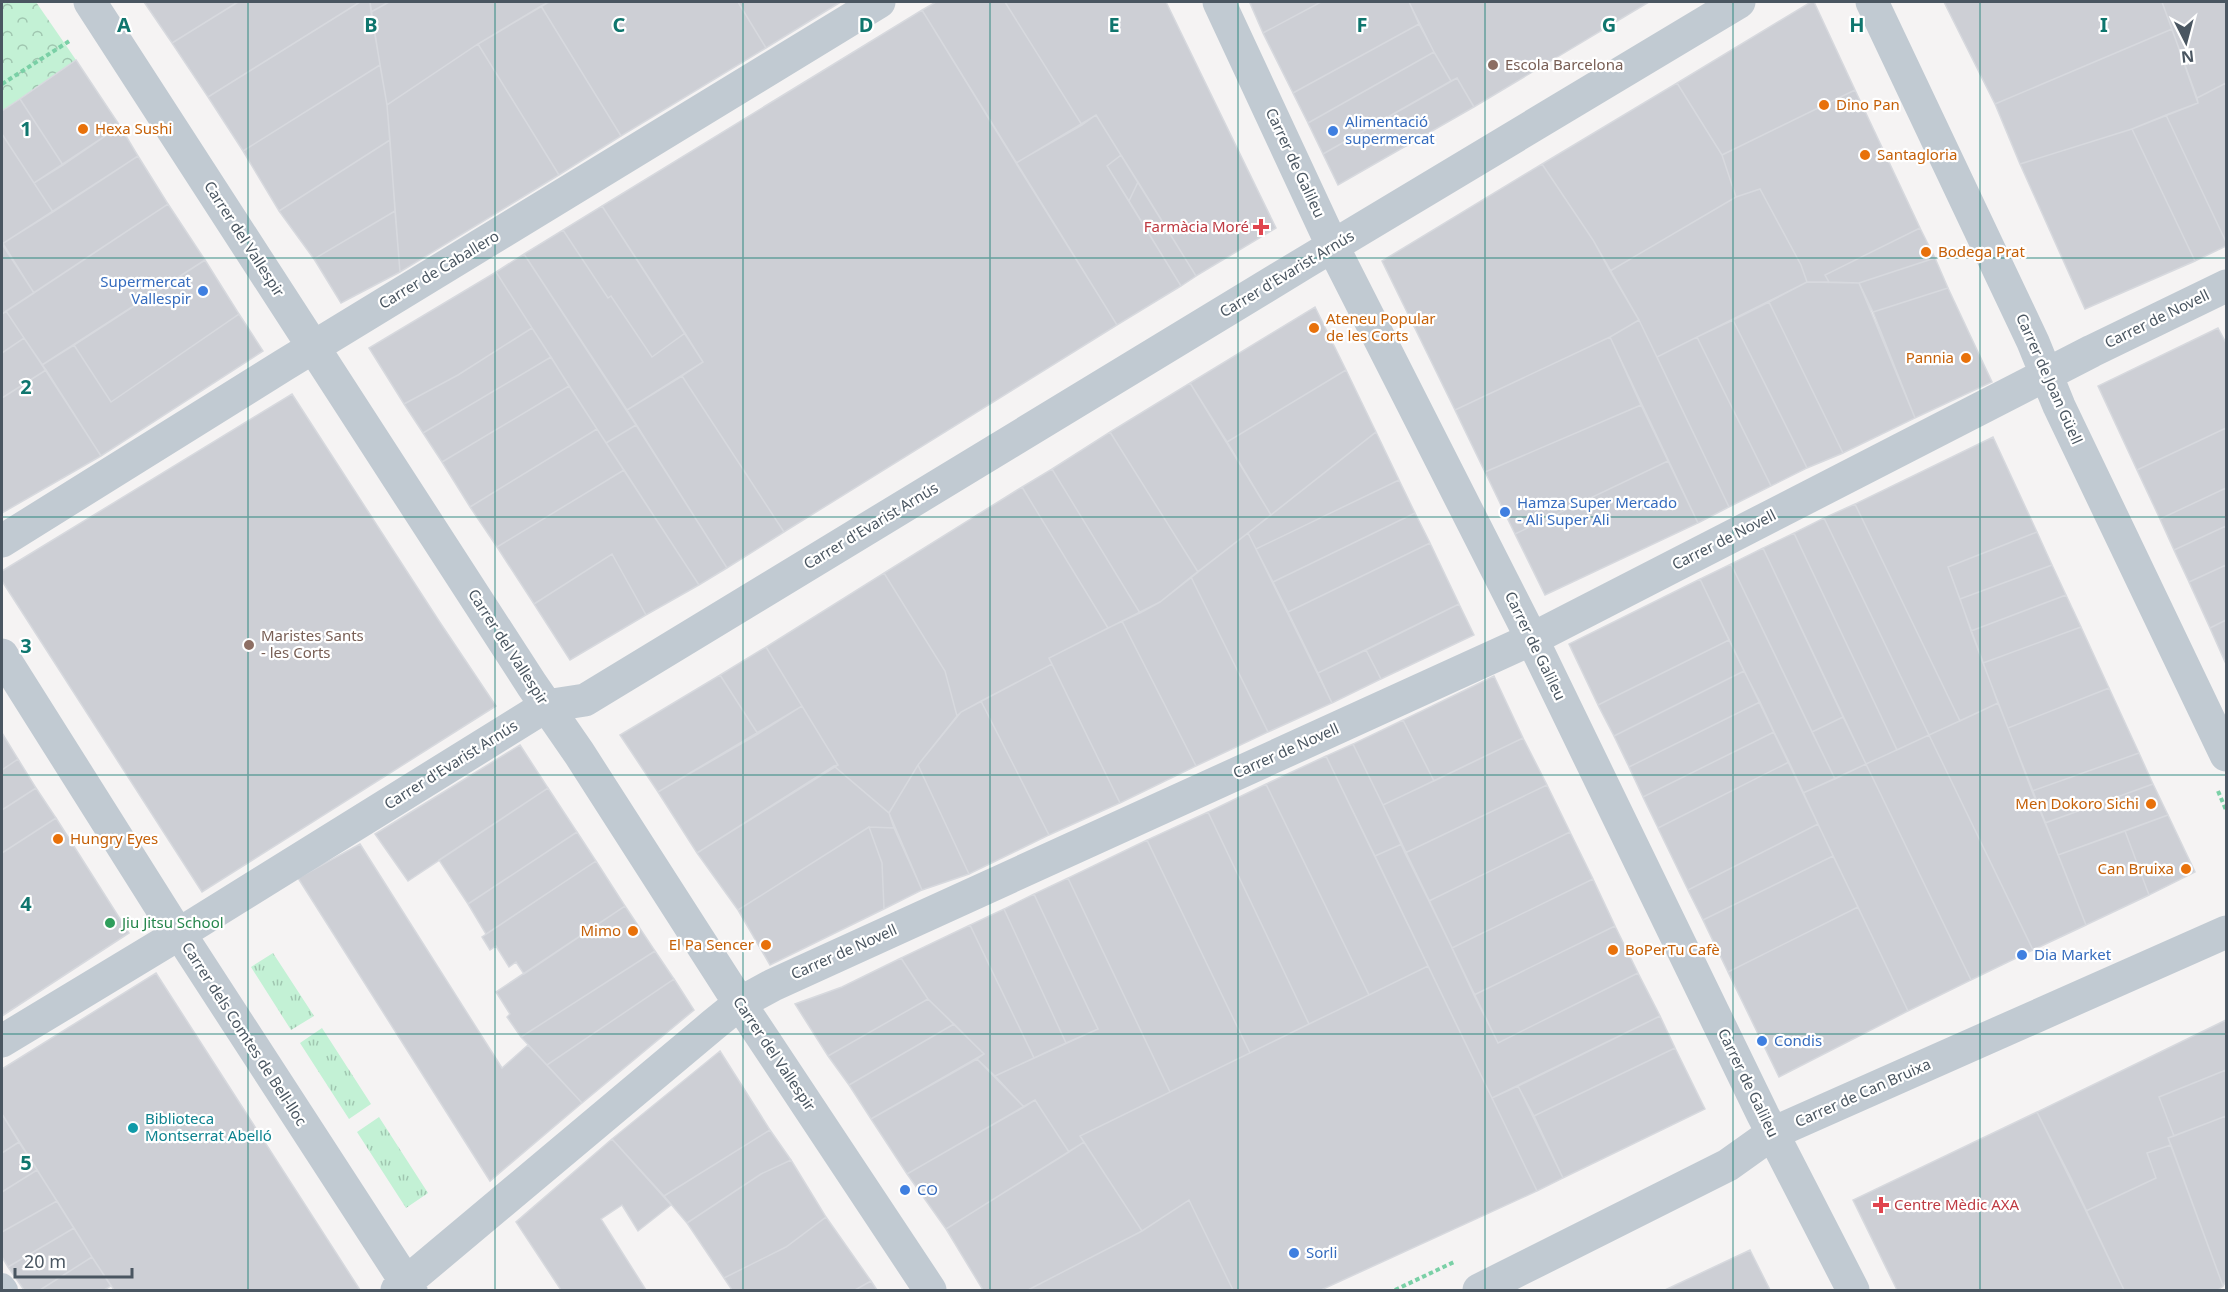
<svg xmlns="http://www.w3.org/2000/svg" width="2228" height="1292" font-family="'Noto Sans',sans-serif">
  <defs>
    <pattern id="grass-tufts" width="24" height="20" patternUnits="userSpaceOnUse" patternTransform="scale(1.5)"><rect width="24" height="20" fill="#c3f1d5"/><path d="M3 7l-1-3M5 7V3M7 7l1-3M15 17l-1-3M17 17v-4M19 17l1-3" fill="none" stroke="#a0c6b0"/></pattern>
    <pattern id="park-crowns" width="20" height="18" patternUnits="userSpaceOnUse" patternTransform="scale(1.5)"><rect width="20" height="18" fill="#c3f1d5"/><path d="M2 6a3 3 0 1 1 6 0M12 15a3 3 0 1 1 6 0" fill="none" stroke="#a0c6b0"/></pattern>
  </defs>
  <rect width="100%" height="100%" fill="#f5f3f3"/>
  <path fill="url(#grass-tufts)" d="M273,953L314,1016L291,1030L251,967Z
    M322,1028L371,1104L349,1119L300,1043Z
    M379,1117L428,1193L406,1208L357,1132Z"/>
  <path fill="url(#park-crowns)" d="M2,2H36L76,60L2,111Z"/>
  <path fill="#cdcfd5" stroke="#d7d9de" stroke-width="1.5" d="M144,2H238L172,43Z
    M238,2H360L208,97L172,43Z
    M360,2H370L380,65L243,151L208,97Z
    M370,2H389L371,12Z
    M389,2H549L478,44L387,105L371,12Z
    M549,2H738L766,48L621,136L541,6Z
    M738,2H838L839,3L766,48Z
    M936,2H1005L1082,125L1016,163L922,10Z
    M1005,2H1166L1276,228L1196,276L1096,115L1082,125Z
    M1252,2H1321L1263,33L1250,3Z
    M1321,2H1409L1419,24L1293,93L1263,33Z
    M1409,2H1649L1474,107L1457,78L1451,81L1434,52Z
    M1811,2H1814L1855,90L1722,155L1677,83Z
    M1944,2H2162L2172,29L1995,104Z
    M2162,2H2226V83L2197,98Z
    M541,6L621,136L559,175L478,44Z
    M922,10L1117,325L784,532L682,376L703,362L602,206Z
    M1419,24L1434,52L1308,123L1293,93Z
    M2172,29L2198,103L2132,129L2020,164L1995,104Z
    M478,44L559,175L400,272L387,105Z
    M1434,52L1451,81L1323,154L1308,123Z
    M76,60L120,126L63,165L20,99Z
    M380,65L387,105L390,140L279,211L243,151Z
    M1457,78L1474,107L1338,185L1323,154Z
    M1677,83L1722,155L1736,197L1610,271L1593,240L1542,164Z
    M2226,83V242L2166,115L2198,103L2197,98Z
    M1855,90L1920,228L1825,275L1829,282H1807L1801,265L1760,189L1736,197L1722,155Z
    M20,99L63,165L34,183L2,134V111Z
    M1096,115L1121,155L1107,166L1181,286L1117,325L1016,163Z
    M2166,115L2226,242V246L2195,261L2132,129Z
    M120,126L138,156L53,212L34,183Z
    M2132,129L2195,261L2085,309L2020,164Z
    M2,134L53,212L2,244Z
    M390,140L395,211L314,259L279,211Z
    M1121,155L1138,182L1129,201L1107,166Z
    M138,156L168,204L34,293L2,244Z
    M1542,164L1593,240L1639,320L1610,337L1455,410L1382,261Z
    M1138,182L1196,276L1181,286L1129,201Z
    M1760,189L1801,265L1807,282L1657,357L1639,320L1610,271L1736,197Z
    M168,204L205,260L42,365L6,311Z
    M602,206L685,333L652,357L611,296L608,298L563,230Z
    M395,211L400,272L341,303L314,259Z
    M1920,228L1935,258L1859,283L1829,282L1825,275Z
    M563,230L608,298L611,296L652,357L685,333L703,362L627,410L524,254Z
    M2,242L34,293L2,314Z
    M524,254L636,425L606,443L496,272Z
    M1935,258L1948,288L1873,312L1859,283Z
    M205,260L239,314L111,402L74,345Z
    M496,272L532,328L458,375L404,404L369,348Z
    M1807,282L1859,283L1915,418L1843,453L1769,302Z
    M1948,288L1992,382L1915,418L1873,312Z
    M1769,302L1843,453L1807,468L1733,320Z
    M1315,307L1346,370L1227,442L1190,383Z
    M6,311L24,338L2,353V314Z
    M239,314L263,351L101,456L42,365L74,345L111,402Z
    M1639,320L1729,507L1698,523L1610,337Z
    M1733,320L1807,468L1771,486L1697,337Z
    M532,328L551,357L423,433L404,404L458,375Z
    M2218,328L2226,343V428L2137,470L2098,386Z
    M1610,337L1641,405L1485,472L1455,410Z
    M1697,337L1771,486L1729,507L1657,357Z
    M24,338L46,370L2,398V353Z
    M551,357L569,386L442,462L423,433Z
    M46,370L101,456L2,513V398Z
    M1346,370L1376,432L1271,515L1227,442Z
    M682,376L784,532L727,568L627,410Z
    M1190,383L1271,515L1198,572L1110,432Z
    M569,386L597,429L470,507L442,462Z
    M292,394L439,621L496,706L202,892L2,581V571Z
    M1641,405L1668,461L1515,534L1485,472Z
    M636,425L727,568L699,585L606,443Z
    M2226,428V488L2160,519L2137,470Z
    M597,429L624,470L497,547L470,507Z
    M1110,432L1198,572L1160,602L1140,613L1052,469Z
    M1376,432L1399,480L1256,549L1248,533Z
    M1993,437L2037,532L1948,567L1998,703L1960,721L1855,504Z
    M1668,461L1698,523L1545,595L1515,534Z
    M1052,469L1140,613L1108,628L1022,487Z
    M624,470L699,585L646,615L612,554L534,604L497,547Z
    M1399,480L1415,513L1273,582L1256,549Z
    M1022,487L1108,628L1049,658L1052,664L961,712L957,716L945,671L884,573Z
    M2226,488V526L2174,550L2160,519Z
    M1855,504L1960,721L1929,735L1824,518Z
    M1415,513L1430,543L1288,612L1273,582Z
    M1824,518L1929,735L1897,750L1794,533Z
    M2226,526V565L2189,582L2174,550Z
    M2037,532L2052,565L1960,599L1948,567Z
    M1248,533L1332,703L1268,732L1191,577Z
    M1794,533L1897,750L1866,764L1763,548Z
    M1430,543L1459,604L1318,673L1288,612Z
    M1763,548L1843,717L1812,732L1731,564Z
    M612,554L646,615L570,660L534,604Z
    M1731,564L1835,779L1803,793L1700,579Z
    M2052,565L2066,595L1971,631L1960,599Z
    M2226,565V620L2210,628L2189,582Z
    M884,573L945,671L957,716L918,765L889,813L834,766L838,765L766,647Z
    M1191,577L1268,732L1196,766L1122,621L1160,602Z
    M1700,579L1729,640L1598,705L1569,644Z
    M2066,595L2081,627L1983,663L1971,631Z
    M1459,604L1474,635L1381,679L1366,650Z
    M2226,620V664L2210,628Z
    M1122,621L1196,766L1120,803L1049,658Z
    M2081,627L2109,688L2008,728L1983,663Z
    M1729,640L1744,671L1614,736L1598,705Z
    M766,647L802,706L758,734L720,675Z
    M1366,650L1381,679L1332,703L1318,673Z
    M1052,664L1120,803L1049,835L981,701Z
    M1744,671L1760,702L1629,767L1614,736Z
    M720,675L758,734L658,792L620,735Z
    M1494,676L1523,738L1434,781L1403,720Z
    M2109,688L2139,753L2032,791L2008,728Z
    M981,701L1049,835L969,874L918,765L961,712Z
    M1760,702L1774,732L1643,797L1629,767Z
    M1998,703L2086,925L2033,950L1929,735Z
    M802,706L838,765L697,853L658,792Z
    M1843,717L1866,764L1835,779L1812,732Z
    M1403,720L1434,781L1383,805L1353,744Z
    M1774,732L1789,762L1658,828L1643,797Z
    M2,733L18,759L2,770Z
    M1929,735L2033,950L1971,980L1866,764Z
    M1523,738L1547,785L1405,853L1383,805Z
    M1353,744L1402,844L1375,856L1326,756Z
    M520,745L548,788L408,881L375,834Z
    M2139,753L2153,784L2045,823L2032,791Z
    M1326,756L1428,966L1369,995L1266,784Z
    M18,759L36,788L2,810V770Z
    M1789,762L1818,824L1688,890L1658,828Z
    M1866,764L1971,980L1908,1011L1803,793Z
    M918,765L969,874L922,890L889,813Z
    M834,766L889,813L894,828L869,827L738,910L697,853Z
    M1266,784L1369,995L1309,1024L1208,812Z
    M2153,784L2168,815L2058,855L2045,823Z
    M1547,785L1570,832L1429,901L1405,853Z
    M36,788L56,818L2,853V810Z
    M548,788L577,832L468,904L439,860Z
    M1208,812L1309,1024L1250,1053L1147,840Z
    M2168,815L2195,872L2149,895L2125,831Z
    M56,818L129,933L2,1016V853Z
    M1818,824L1833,856L1703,920L1688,890Z
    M869,827L882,863L884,909L770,965L738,910Z
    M869,827L894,828L922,890L884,909L882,863Z
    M2125,831L2149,895L2086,925L2058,855Z
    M577,832L596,861L486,934L468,904Z
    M1570,832L1593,879L1452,948L1429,901Z
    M1147,840L1250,1053L1170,1092L1068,878Z
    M360,844L502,1068L528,1045L582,1103L490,1181L298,878Z
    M1402,844L1498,1043L1638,973L1660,1016L1492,1098L1375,856Z
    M1833,856L1858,907L1728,972L1703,920Z
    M596,861L625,906L524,974L516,962L509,967L496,946L490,950L482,937Z
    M1068,878L1170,1092L1080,1136L1084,1142L1069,1152L1035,1100L1024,1107L995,1076L1098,1029L1034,894Z
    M1593,879L1615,926L1474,995L1452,948Z
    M1034,894L1098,1029L1066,1043L1004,909Z
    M625,906L655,951L521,1037L507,1017L510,1014L496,992Z
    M1858,907L1908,1011L1779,1077L1728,972Z
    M1004,909L1066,1043L1034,1058L970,925Z
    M970,925L1034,1058L995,1076L977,1059L984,1054L928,999L901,958Z
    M1615,926L1638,973L1498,1043L1474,995Z
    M655,951L674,979L547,1065L521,1037Z
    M901,958L928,999L828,1056L795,1004L842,987Z
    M1428,966L1537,1191L1321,1290H1233L1189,1200L1142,1231L1080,1136Z
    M156,973L221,1074L360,1290H114L92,1257L2,1114V1069Z
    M674,979L694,1010L582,1103L547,1065Z
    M928,999L954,1024L849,1085L828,1056Z
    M1660,1016L1675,1048L1534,1116L1518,1086Z
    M2226,1020V1070L2159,1097L2174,1136L2168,1138L2171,1145L2147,1153L2156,1178L2086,1211L2037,1112Z
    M954,1024L984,1054L871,1119L849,1085Z
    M1675,1048L1705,1109L1563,1178L1534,1116Z
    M720,1051L770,1130L664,1196L612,1139Z
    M977,1059L1024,1107L907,1174L871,1119Z
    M2226,1070V1116L2174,1136L2159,1097Z
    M1518,1086L1563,1178L1537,1191L1492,1098Z
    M1035,1100L1069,1152L946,1229L907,1174Z
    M2037,1112L2071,1178L2124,1290H1897L1853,1200Z
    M2,1114L19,1142L2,1153Z
    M2226,1116V1281L2223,1286L2168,1138Z
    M770,1130L791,1160L761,1174L687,1223L664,1196Z
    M612,1139L671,1205L638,1231L622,1205L601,1219L646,1290H561L516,1222Z
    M19,1142L37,1170L2,1192V1153Z
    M1084,1142L1142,1231L1028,1290H983L946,1229Z
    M2171,1145L2223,1286L2218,1290H2124L2086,1211L2156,1178L2147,1153Z
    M791,1160L826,1217L786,1247L724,1278L687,1223L761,1174Z
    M37,1170L57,1201L2,1232V1192Z
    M1189,1200L1233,1290H1028L1142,1231Z
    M57,1201L74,1228L8,1267L2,1257V1232Z
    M826,1217L871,1281L855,1290H732L724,1278L786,1247Z
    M74,1228L92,1257L40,1290H24L8,1267Z
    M1750,1250L1770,1290H1665Z
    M92,1257L111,1286L104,1290H40Z
    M871,1281L877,1290H855Z"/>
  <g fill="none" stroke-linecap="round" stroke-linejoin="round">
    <path stroke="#7ad0a6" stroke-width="4" stroke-dasharray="4.5 3" stroke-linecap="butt" d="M2,84L71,40
      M2218,791L2226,810
      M1395,1290L1454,1262"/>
    <path stroke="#c1cad2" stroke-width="26" d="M2,1286L5,1290"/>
    <path stroke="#c1cad2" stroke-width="33" d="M90,2L532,685L579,753L731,990L930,1290
      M1219,2L1333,247L1532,639L1763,1115L1853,1290
      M1872,2L2033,342L2059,406L2226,755
      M2,541L284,365L879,2
      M2,655L169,920L189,948L411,1290
      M2,1041L179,934L546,706L585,700L1306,262L1739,2
      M397,1290L713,1025L740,1003L773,985L1532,639L2092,351L2226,286
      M1479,1290L1728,1165L1773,1133L2226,932"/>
  </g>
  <path fill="none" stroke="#0f766e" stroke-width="1.5" stroke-opacity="0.55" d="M248,2V1290M495,2V1290M743,2V1290M990,2V1290M1238,2V1290M1485,2V1290M1733,2V1290M1980,2V1290M2,258H2226M2,517H2226M2,775H2226M2,1034H2226"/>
  <g fill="#8d6e63" stroke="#fff" stroke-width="2">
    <circle cx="1493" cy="65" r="6"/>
    <circle cx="249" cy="645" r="6"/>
  </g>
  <g fill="#e8710a" stroke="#fff" stroke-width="2">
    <circle cx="1824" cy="105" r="6"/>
    <circle cx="83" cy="129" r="6"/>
    <circle cx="1865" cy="155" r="6"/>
    <circle cx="1926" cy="252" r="6"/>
    <circle cx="1314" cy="328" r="6"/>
    <circle cx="1966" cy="358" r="6"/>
    <circle cx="2151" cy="804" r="6"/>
    <circle cx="58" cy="839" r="6"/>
    <circle cx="2186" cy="869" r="6"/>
    <circle cx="633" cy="931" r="6"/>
    <circle cx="766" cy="945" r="6"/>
    <circle cx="1613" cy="950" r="6"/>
  </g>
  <g fill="#3f7fe0" stroke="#fff" stroke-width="2">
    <circle cx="1333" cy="131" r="6"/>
    <circle cx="203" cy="291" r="6"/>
    <circle cx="1505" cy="512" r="6"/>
    <circle cx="2022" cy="955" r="6"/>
    <circle cx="1762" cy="1041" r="6"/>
    <circle cx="905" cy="1190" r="6"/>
    <circle cx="1294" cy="1253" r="6"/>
  </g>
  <g fill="#e0444e" stroke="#fff" stroke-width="2">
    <path d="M1258 218h6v6h6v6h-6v6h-6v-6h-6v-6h6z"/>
    <path d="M1878 1196h6v6h6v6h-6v6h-6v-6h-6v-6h6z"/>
  </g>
  <circle fill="#2e9e5b" stroke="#fff" stroke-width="2" cx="110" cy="923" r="6"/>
  <circle fill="#0f9aa8" stroke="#fff" stroke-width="2" cx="133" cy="1128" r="6"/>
  <g text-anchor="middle" stroke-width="4.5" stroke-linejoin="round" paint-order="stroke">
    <g font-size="15" fill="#785e54" stroke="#fff" text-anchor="start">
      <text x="1505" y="70">Escola Barcelona</text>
      <text x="261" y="641">Maristes Sants<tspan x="261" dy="17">- les Corts</tspan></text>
    </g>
    <g font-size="15" fill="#c56008" stroke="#fff" text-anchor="start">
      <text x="1836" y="110">Dino Pan</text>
      <text x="95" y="134">Hexa Sushi</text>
      <text x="1877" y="160">Santagloria</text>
      <text x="1938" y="257">Bodega Prat</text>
      <text x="1326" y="324">Ateneu Popular<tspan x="1326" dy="17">de les Corts</tspan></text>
      <text x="1954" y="363" text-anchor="end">Pannia</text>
      <text x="2139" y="809" text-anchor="end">Men Dokoro Sichi</text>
      <text x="70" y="844">Hungry Eyes</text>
      <text x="2174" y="874" text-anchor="end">Can Bruixa</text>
      <text x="621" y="936" text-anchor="end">Mimo</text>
      <text x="754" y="950" text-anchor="end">El Pa Sencer</text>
      <text x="1625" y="955">BoPerTu Cafè</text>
    </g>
    <g font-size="15" fill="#366cbe" stroke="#fff" text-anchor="start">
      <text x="1345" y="127">Alimentació<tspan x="1345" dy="17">supermercat</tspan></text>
      <text x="191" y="287" text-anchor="end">Supermercat<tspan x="191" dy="17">Vallespir</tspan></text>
      <text x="1517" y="508">Hamza Super Mercado<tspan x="1517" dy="17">- Ali Super Ali</tspan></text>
      <text x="2034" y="960">Dia Market</text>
      <text x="1774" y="1046">Condis</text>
      <text x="917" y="1195">CO</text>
      <text x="1306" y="1258">Sorli</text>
    </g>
    <g font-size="15" fill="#4a5661" stroke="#fff">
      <text transform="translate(1295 163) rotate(65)" y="5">Carrer de Galileu</text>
      <text transform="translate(244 239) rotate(57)" y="5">Carrer del Vallespir</text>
      <text transform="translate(439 270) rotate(-31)" y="5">Carrer de Caballero</text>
      <text transform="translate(1287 274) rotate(-31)" y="5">Carrer d'Evarist Arnús</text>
      <text transform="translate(2157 319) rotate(-26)" y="5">Carrer de Novell</text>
      <text transform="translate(2049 379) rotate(66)" y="5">Carrer de Joan Güell</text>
      <text transform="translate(871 526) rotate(-31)" y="5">Carrer d'Evarist Arnús</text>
      <text transform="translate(1724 540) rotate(-27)" y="5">Carrer de Novell</text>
      <text transform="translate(1535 646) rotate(64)" y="5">Carrer de Galileu</text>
      <text transform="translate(508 647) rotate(57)" y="5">Carrer del Vallespir</text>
      <text transform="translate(1286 751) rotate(-24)" y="5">Carrer de Novell</text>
      <text transform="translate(451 765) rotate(-32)" y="5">Carrer d'Evarist Arnús</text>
      <text transform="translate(844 952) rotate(-24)" y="5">Carrer de Novell</text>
      <text transform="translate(244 1034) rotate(57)" y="5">Carrer dels Comtes de Bell-lloc</text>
      <text transform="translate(774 1054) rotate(56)" y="5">Carrer del Vallespir</text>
      <text transform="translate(1748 1083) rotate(64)" y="5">Carrer de Galileu</text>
      <text transform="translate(1863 1093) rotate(-24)" y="5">Carrer de Can Bruixa</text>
    </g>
    <g font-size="15" fill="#be3a42" stroke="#fff" text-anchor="end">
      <text x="1249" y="232">Farmàcia Moré</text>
      <text x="1894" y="1210" text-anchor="start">Centre Mèdic AXA</text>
    </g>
    <g font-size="15" fill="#27864d" stroke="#fff" text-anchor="start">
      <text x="122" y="928">Jiu Jitsu School</text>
    </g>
    <g font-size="15" fill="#0d838f" stroke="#fff" text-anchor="start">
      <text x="145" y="1124">Biblioteca<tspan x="145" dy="17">Montserrat Abelló</tspan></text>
    </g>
  </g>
  <g font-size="20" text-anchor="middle" font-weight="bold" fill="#0f766e" stroke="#fff" stroke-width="4.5" stroke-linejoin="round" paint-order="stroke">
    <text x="124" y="32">A</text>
    <text x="371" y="32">B</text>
    <text x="619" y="32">C</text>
    <text x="866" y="32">D</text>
    <text x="1114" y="32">E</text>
    <text x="1362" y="32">F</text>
    <text x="1609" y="32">G</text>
    <text x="1857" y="32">H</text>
    <text x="2104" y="32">I</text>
    <text x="26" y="136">1</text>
    <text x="26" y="394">2</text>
    <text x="26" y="653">3</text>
    <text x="26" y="911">4</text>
    <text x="26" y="1170">5</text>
  </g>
  <rect width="2228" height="1292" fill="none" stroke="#4a5661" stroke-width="6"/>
  <g transform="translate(2186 42) rotate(174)" stroke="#ffffff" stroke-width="4.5" paint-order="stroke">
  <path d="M0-4.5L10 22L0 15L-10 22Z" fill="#4a5661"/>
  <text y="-9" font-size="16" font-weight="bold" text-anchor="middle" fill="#4a5661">N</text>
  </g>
  <path d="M15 1268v9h117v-9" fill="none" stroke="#4a5661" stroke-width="3"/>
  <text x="24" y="1268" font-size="18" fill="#4a5661" stroke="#ffffff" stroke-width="4.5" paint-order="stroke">20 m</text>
</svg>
